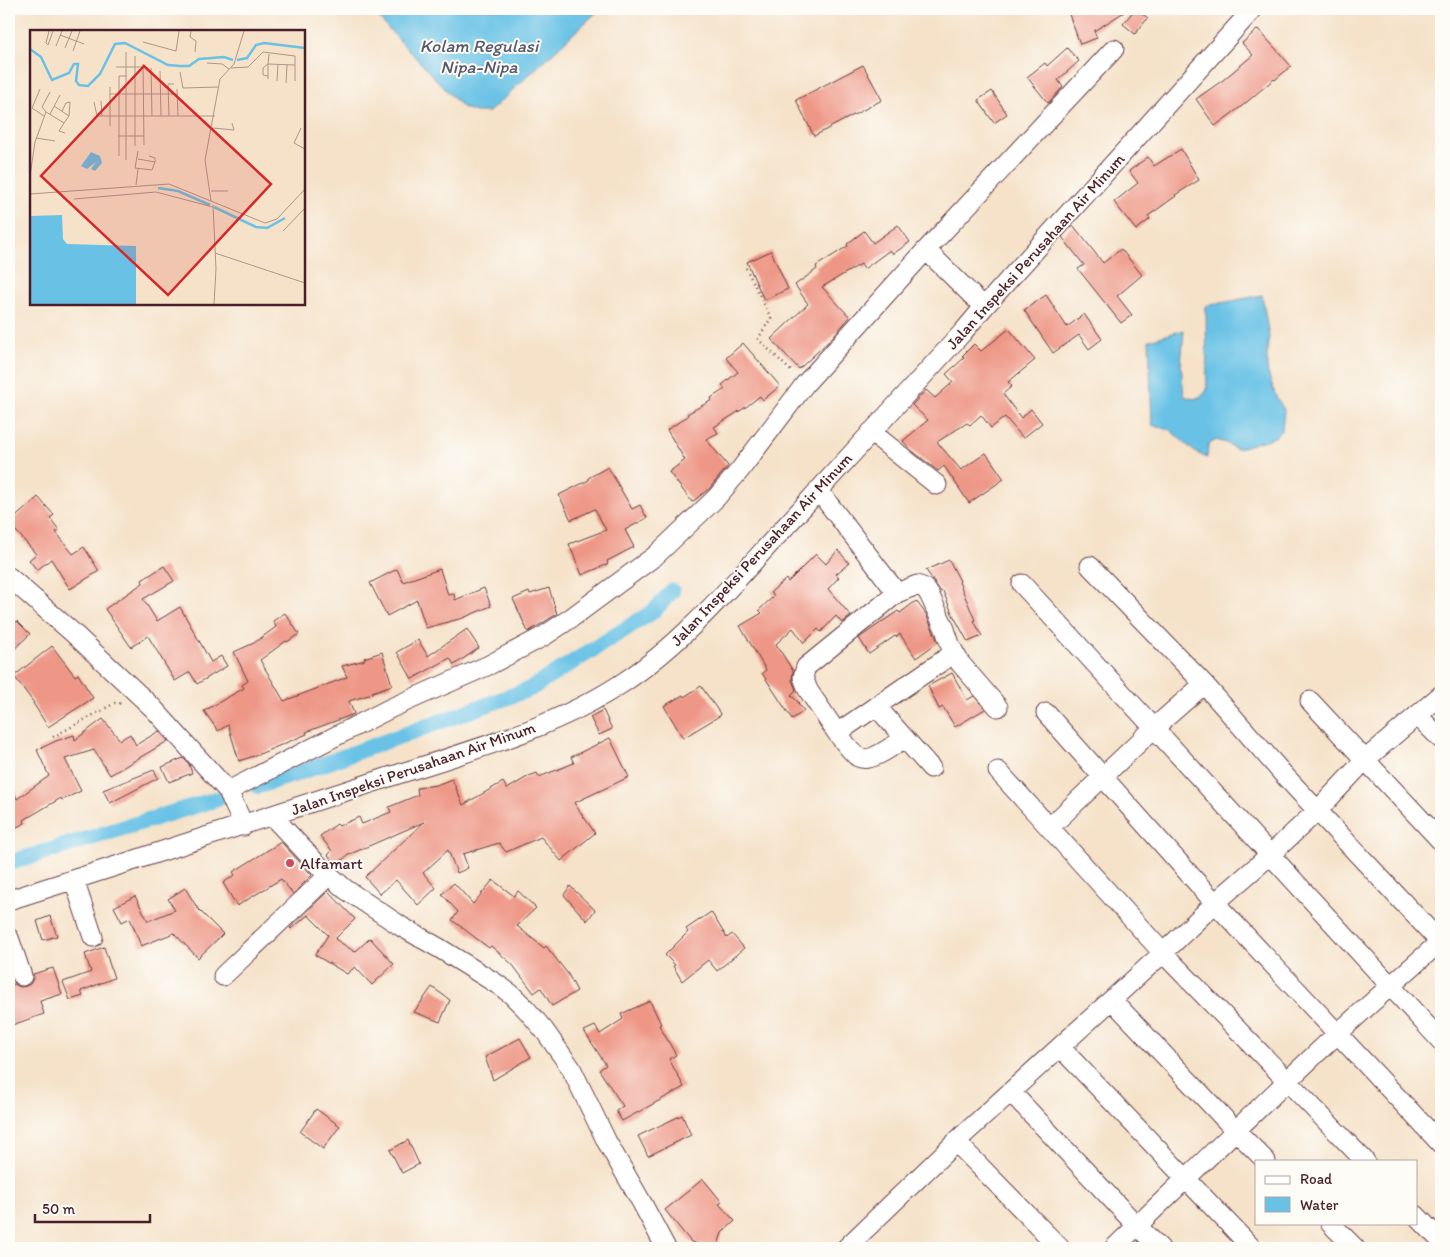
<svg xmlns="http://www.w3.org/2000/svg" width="1450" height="1257" font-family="Itim,sans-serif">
  <rect width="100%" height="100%" fill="#fdfcf7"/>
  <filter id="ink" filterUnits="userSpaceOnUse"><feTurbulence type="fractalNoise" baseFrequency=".02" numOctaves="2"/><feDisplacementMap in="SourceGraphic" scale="10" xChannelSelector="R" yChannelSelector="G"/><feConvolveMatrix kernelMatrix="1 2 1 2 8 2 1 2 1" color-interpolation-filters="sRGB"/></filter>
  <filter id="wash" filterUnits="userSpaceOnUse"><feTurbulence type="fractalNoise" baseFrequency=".0096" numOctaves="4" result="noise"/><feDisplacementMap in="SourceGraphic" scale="20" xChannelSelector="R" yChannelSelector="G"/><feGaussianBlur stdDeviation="1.12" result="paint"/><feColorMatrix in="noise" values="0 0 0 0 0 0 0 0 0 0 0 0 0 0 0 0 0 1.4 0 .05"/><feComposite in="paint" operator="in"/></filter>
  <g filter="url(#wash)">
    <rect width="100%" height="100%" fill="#f5e2c9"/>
    <path fill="#69c2e6" stroke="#5a7088" d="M370,9H600L489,112H475L462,107Z
      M1262,295L1269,337L1267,350V370L1275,394L1284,410L1282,429L1275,437L1236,449L1226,443L1216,440L1208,445L1207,458L1195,452L1170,430L1152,425L1149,340L1184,330L1181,365L1184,396L1194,399L1202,396L1207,390L1206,306Z"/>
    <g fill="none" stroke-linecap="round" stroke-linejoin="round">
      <path stroke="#69c2e6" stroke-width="16" d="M258,786L293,775L530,689L654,611L672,591
        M9,863L217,799"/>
    </g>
    <g id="blocks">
      <path fill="#ee9786" d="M1067,9H1129L1094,31L1097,38L1080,44Z
        M1135,9L1148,18L1135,34L1123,24Z
        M1258,29L1291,66L1275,80L1274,79L1242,106L1215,126L1196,99L1223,80L1253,55L1242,43Z
        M1067,48L1079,61L1058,80L1063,87L1048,103L1027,77L1045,63L1047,66Z
        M863,65L882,100L814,136L796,100Z
        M992,91L1007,114L994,123L978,100Z
        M1181,149L1199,180L1175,195L1176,196L1148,216L1150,219L1136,230L1114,202L1138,183L1129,171L1148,157L1154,166Z
        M898,225L910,242L893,254L890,250L864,269L861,264L822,287L850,317L829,341L799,369L771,339L808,304L795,285L817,269L816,266L848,246L847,244L864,231L873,243Z
        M1073,225L1103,263L1121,249L1142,275L1117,296L1132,315L1121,323L1078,269L1084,265L1062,237Z
        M771,251L788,289L764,300L747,262Z
        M1046,295L1067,327L1084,314L1102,339L1089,349L1079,335L1053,353L1024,310Z
        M1009,329L1035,360L1008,382L1012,386L1003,394L1021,418L1031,409L1042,423L1023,438L1005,417L991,428L981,415L970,425L967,423L937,442L961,470L986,453L1004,479L969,503L944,466L938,471L910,449L903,441L928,420L912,405L926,390L935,398L953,382L946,374L964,358L962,356L974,344L981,351Z
        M743,343L780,386L763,400L760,396L746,407L714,427L718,433L706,439L728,466L709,489L692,502L669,472L685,460L667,430L688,416L687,414L712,400L711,398L725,389L722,385L738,372L726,358Z
        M608,467L632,509L640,505L647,518L625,530L634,547L607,561L608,564L582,575L569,544L606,530L595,509L571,520L559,495L589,480L588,478Z
        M38,497L54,515L50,518L59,530L56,532L73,554L84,547L99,571L70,589L51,559L37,570L29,560L36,554L9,523Z
        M838,550L849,563L836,574L839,577L828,589L851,616L842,623L836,616L821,632L818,629L804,643L793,628L776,644L793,671L792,680L796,690L791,695L799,703H798L804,711L792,719L762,673L766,670L740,626L762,613L759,610L774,596L771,592L786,579L788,582L816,554L826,564Z
        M949,560L960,581L959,582L975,620L974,621L982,636L968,642L952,613L943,591L941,592L926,570Z
        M164,566L174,581L143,599L157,621L180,607L211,662L221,656L227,666L197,684L190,672L175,681L148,636L131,647L105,609L143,583L142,580Z
        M397,569L403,582L440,569L448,595L454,594L455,600L484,588L491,606L463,618L426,628L417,600L387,616L370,583Z
        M549,588L557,614L528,632L513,599L529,592L530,594Z
        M916,601L926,614L938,642L916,658L900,634L896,637L895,636L869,654L859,638L879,624L898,611L900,613Z
        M285,613L299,634L287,642L286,641L260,660L284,701L347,677L342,666L365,660L364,658L382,652L392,685L372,692V694L349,701L354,714L306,732L307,734L257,755L239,761L228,725L218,731L204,711L244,688L242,685L248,681L234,652L254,643L276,627L273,621Z
        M17,621L30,634L9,654V629Z
        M467,629L479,648L454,665L450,658L412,679L397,652L418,640L428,656Z
        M52,646L75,676L78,674L93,698L48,727L33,703H34L14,676Z
        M952,673L967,700L974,696L985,709L955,727L943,707L939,709L928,686Z
        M701,686L721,715L683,738L664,706L683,695L684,697Z
        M603,710L612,729L599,735L590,717Z
        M103,719L120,740L130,734L136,745L159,731L168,741L110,775L94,750L65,759L81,791L62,800L61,798L24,820L25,823L9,831V779L17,799L49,776L37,750L56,741L74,735L75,740Z
        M610,738L629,777L574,803L595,833L561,861L541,837L506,852L499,843L463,854L468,868L457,873L448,850L423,873L436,888L418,905L396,880L380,894L365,877L424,822L348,855L336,865L328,855L332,851L320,836L337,824L339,826L359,817L362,824L391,812L389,807L418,795L417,788L436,785L452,779L463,805L503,782L507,789L529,776L537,773L539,777L574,763L571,757Z
        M183,758L189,764L192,773L169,782L162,767Z
        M154,770L158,778L110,803L103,790Z
        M281,842L312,875L293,894L281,879L237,906L223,883L235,875L233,872Z
        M493,880L514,896L518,891L536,908L517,926L544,948L546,946L568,974L577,991L552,1006L541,988L534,993L512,964L491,946L489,948L452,920L458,912L442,894L454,883L473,904Z
        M570,886L595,910L587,921L564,895Z
        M185,888L198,909L223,934L198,958L174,933L141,946L130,918L122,922L114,907L135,896L148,921L175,910L168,899Z
        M328,891L355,919L335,939L355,952L370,938L394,964L372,985L355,967L347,974L315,955L328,935L308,915L291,929L290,928Z
        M711,912L727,938L732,934L744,948L717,971L708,960L682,981L673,966L675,965L665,955L688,932L686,929Z
        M50,916L57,936L43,940L37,921Z
        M104,947L114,978L81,991L83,996L70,1000L63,982L91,972L85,954Z
        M53,968L62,994L40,1001L44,1014L9,1026V986L14,984L20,987L26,986L30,984L34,977L33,974Z
        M432,987L450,1000L440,1022L414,1012Z
        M650,1001L661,1024L659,1025L676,1055L669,1059L684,1087L622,1121L616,1111L623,1106L599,1070L606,1065L584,1031L595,1026L600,1034L623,1019L621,1014Z
        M520,1038L531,1057L493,1080L485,1057Z
        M316,1109L340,1126L323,1149L300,1132Z
        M682,1115L691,1135L648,1156L638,1136Z
        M408,1140L419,1164L402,1173L390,1150Z
        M703,1179L722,1202L719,1204L735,1221L722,1233L717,1248H710L691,1242L665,1210Z"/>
    </g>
  </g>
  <g filter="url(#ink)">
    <use href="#blocks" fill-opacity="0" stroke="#643c43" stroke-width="1"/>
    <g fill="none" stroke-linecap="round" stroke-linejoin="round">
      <g stroke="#643c43" stroke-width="21">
        <path id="minor" d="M926,250L984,307
          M871,432L937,485
          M818,490L897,593
          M1090,566L1204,684L1284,775L1441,943
          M9,577L72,632L153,708L228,791L244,826
          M1022,584L1441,1041
          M1310,701L1441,841
          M876,706L931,768
          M1046,713L1215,903L1441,1144
          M1417,715L1441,739
          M837,733L808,690L803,677L806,667L897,593L917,585L925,588L930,596L945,629L951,647L960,663L998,707
          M904,738C894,745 870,764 858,757C850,751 843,740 837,733L954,653
          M998,771L1163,953L1365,1161
          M228,791L391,708L489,665L544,636L571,618L655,556L716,498L740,470L805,384L926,250L1114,49
          M272,816L321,868L345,889L402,927L439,948L497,984L511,994L526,1009L544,1030L571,1068L607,1142L642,1203L666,1248
          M1050,827L1154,728L1204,684
          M74,880L93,937
          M9,900C133,861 256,821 380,780C462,753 552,730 624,682C685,642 736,580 785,527C844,462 904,397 963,332L984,307L1253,9
          M9,938L22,976
          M223,976L329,875
          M1112,1000L1236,1131L1266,1161
          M1060,1047L1252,1248
          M1011,1092L1137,1226L1160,1248
          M956,1142L1060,1248
          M1416,1215L1441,1241
          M1330,1223L1355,1248
          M846,1248L962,1136L1163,953L1215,903L1270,855L1318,810L1366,759L1441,695
          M1114,1248C1188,1177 1261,1105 1336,1035C1371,1003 1406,972 1441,941"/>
      </g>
      <path stroke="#643c43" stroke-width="2.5" stroke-dasharray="1 4" stroke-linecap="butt" d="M746,268L771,318L758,339L793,373
        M53,737L115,703L124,704"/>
      <use href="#minor" stroke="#fff" stroke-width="19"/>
    </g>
  </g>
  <circle fill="#d1495b" stroke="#fdfcf7" stroke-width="2" cx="290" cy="863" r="5"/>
  <g text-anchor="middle" stroke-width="4" stroke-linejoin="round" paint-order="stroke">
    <g font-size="16" fill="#4a1f2b" stroke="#fdfcf7">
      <text transform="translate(1035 251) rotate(-48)" y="6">Jalan Inspeksi Perusahaan Air Minum</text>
      <text transform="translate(761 549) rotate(-47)" y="6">Jalan Inspeksi Perusahaan Air Minum</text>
      <text transform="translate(413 768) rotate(-19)" y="6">Jalan Inspeksi Perusahaan Air Minum</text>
    </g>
    <g font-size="16" fill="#4a1f2b" stroke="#fdfcf7" text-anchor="start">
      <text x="300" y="869">Alfamart</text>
    </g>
    <g font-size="18" font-style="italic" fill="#55586c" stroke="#fdfcf7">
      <text x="479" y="52">Kolam Regulasi<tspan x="479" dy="21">Nipa-Nipa</tspan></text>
    </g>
  </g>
  <g transform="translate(30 30)">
    <rect width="275" height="275" fill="#f5e2c9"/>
    <path d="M61,122L70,126L72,133L65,141L61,139L66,132L57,139L51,136ZM32,185L33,209L37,214L106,216V274H0V186Z" fill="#69c2e6"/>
    <path fill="none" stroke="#69c2e6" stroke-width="2.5" d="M0,19L11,27L22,50L39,43L44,34H48L46,51L49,55L58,56L70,44L85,14L95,13L138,35L150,36H159L169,29L194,27L203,30M207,30L217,28L226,15L234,13L275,18M128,158L148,161L180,175M184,177L226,197L237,198L255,188"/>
    <path fill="none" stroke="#b1948a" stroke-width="1" d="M19,1L16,13L18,15L23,1M161,1L160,7L166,11L165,22M30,5L54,14M113,12L146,21L149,1M26,16L32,1M35,18L42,1M43,21L50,1M239,24L238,34L265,35M177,33L192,34L199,39M113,34L114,115M86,37H113M121,38L122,86M201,38L218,37L233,22L265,26V51M130,41L131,86M150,42L153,58L189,57M238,49V34L233,38V45L238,46M247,51L248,34M256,53L257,35M80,57V96M10,59L2,78L14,86M147,59L148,86M80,64H147M71,71L72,86M64,72L67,86H185M24,76L39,86L34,93M32,81L36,73L40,72L39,86M16,82L34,93L29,101L35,103M20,84L30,65M139,86L138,54H144M183,98L204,100L202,93M271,98L264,113L275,119M88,106H114M6,108L25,111M105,116V26M108,121L105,138L122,140L125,132M89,126V46H97M108,129L125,132V128L119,126M96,130V22M0,146L5,112L16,82L12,77L20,62M106,155L108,139M181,161H198M0,164L139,154L235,193L247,189L275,159M44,169L126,162L183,177M181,171L175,130L190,49L204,34L214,1M183,175L186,239L184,274M253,201L275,178M185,223L275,253"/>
    <path fill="#d62828" fill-opacity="0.15" stroke="#d62828" stroke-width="2.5" d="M114,36L241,154L138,265L11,146Z"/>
    <rect width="275" height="275" fill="none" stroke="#4a1f2b" stroke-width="2.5"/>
  </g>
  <rect width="1450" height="1257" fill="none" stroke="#fdfcf7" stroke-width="30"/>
  <rect x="1255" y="1160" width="162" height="65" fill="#fdfcf7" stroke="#b5a4a5"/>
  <rect x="1265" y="1176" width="25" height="8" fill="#ffffff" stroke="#b5a4a5"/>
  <text x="1300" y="1184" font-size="15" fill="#4a1f2b">Road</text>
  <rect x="1265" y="1197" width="25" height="15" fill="#69c2e6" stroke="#b5a4a5"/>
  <text x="1300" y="1210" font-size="15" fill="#4a1f2b">Water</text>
  <path d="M35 1214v8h115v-8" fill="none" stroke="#4a1f2b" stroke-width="2.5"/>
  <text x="42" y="1214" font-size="15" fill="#4a1f2b" stroke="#fdfcf7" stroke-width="4" paint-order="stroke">50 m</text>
</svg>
